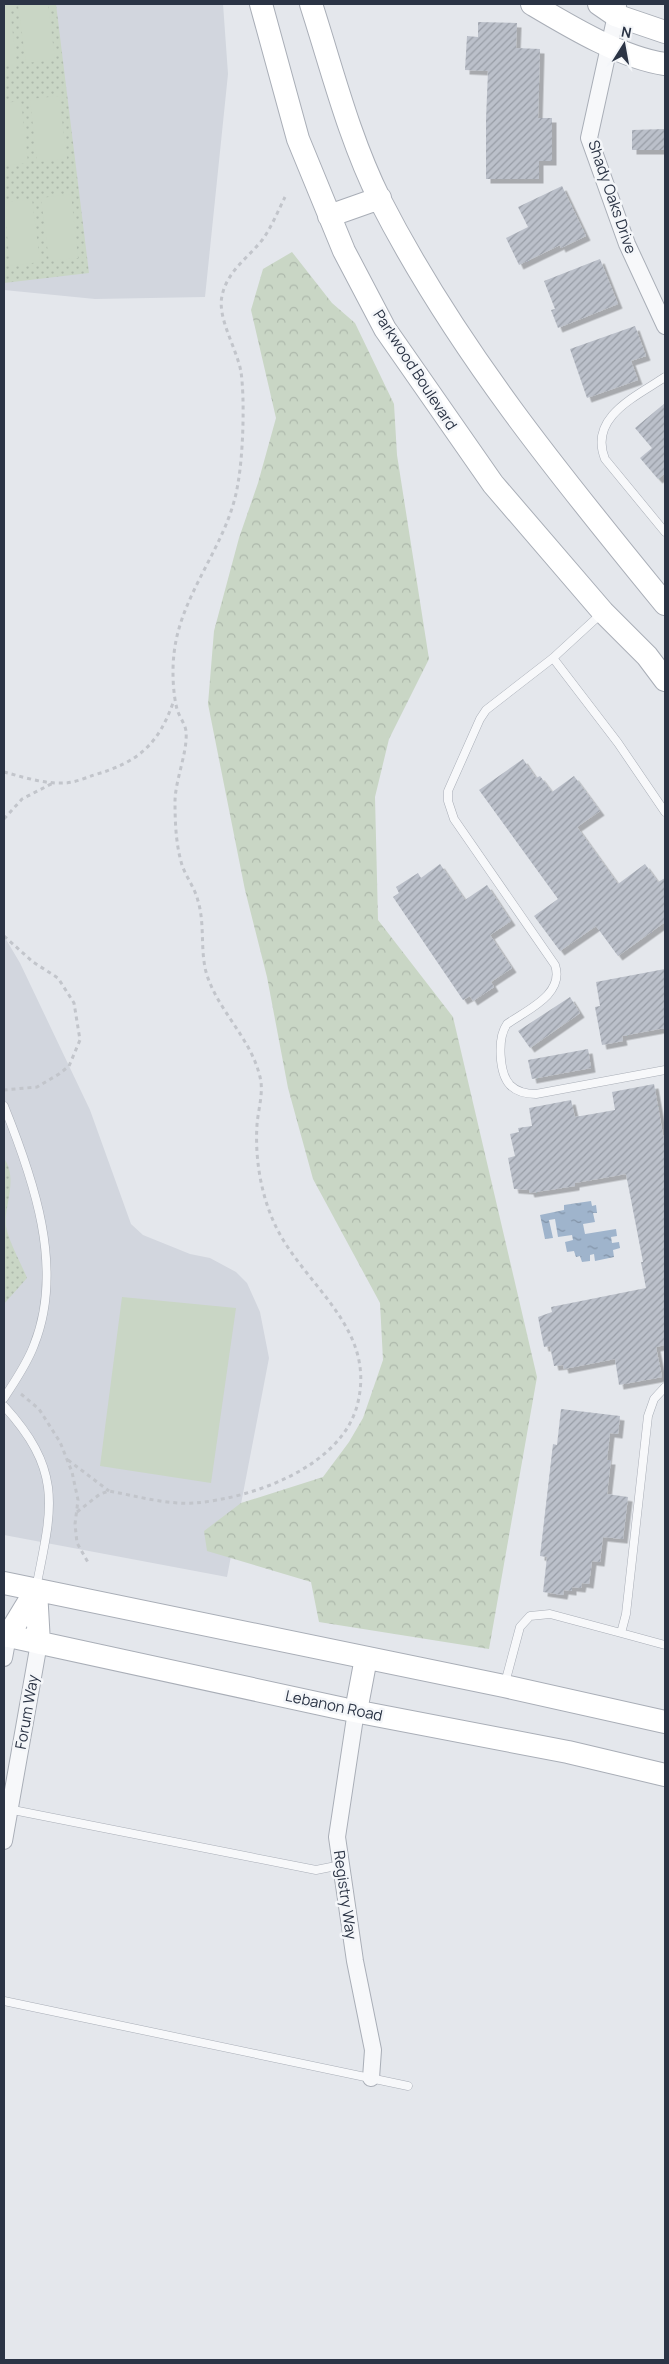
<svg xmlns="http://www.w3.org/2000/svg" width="669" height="2364" font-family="Manrope,sans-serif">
  <defs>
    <pattern id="green-dots" width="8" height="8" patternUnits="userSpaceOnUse" patternTransform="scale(1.25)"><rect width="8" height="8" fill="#c9d6c5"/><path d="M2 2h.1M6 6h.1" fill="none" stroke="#adb8ab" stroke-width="1.8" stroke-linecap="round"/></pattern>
    <pattern id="forest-crowns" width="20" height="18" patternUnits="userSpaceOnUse" patternTransform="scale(1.25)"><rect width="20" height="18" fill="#c9d6c5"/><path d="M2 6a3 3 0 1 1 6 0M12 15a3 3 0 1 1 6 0" fill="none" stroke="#adb8ab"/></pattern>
    <pattern id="water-ripples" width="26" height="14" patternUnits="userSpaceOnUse" patternTransform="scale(1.25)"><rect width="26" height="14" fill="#9fb4cc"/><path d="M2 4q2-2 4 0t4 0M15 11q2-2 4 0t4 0" fill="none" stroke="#8293a7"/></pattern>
    <pattern id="building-hatch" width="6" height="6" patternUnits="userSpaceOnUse" patternTransform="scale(1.25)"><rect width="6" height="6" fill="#bbc0ca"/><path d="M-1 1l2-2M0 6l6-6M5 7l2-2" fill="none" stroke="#989da6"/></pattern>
    <filter id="shadow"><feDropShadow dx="4.5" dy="4.5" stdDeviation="0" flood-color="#0004"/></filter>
  </defs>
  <rect width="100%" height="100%" fill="#e4e7ec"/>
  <path fill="#d2d6de" d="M4,4H223L228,74L205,297L95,299L4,290Z
    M4,936L20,963L90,1110L131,1224L143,1235L190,1254L210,1258L236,1272L247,1283L260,1312L269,1358L227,1577L4,1535Z"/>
  <path fill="url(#green-dots)" d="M4,4H56L89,273L4,283Z
    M4,1158C19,1180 3,1207 6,1227C9,1242 21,1263 27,1278L4,1304Z"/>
  <path fill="url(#forest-crowns)" d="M292,252L332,303L355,323L394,404L397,455L429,659L389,739L375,797L378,920L453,1017L537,1377L489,1649L319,1622L311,1582L207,1551L204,1531L241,1503L323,1477L349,1442L363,1418L383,1360L380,1303L313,1179L288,1088L267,977L245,890L208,704L214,631L239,538L258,483L276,418L251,310L263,269Z"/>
  <path fill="#c9d6c5" d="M4,4H9L17,65L4,66Z
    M18,4H48L55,60L26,63Z
    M59,96L67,159L37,162L30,99Z
    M21,101L28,163L4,166V103Z
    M71,194L78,258L49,261L41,198Z
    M32,199L40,262L10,266L4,202Z
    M122,1297L236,1308L211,1483L100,1466Z"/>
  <path fill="url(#water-ripples)" d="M591,1201L592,1206L596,1205L597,1213H593L595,1222L583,1224L585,1234L616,1229L617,1236L611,1237L612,1243L619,1242L620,1248L613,1250L614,1257L595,1261L594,1254L590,1255V1261L582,1262L580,1256L576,1257L574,1251L567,1252L565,1242L573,1240L572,1235L558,1237L555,1219L549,1220L553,1238L545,1239L540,1215L564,1210V1205Z"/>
  <path fill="url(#building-hatch)" filter="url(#shadow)" d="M478,22L517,23L516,48L540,49L538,118H552V161H539V179H486V119L488,71L465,70L467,36L478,37Z
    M665,129V150H632V130Z
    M562,186L586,236L561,248L560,245L519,265L506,238L528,227L518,207Z
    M600,259L618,304L558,328L551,310L555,309L544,281Z
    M635,326L646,356L631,361L638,380L587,398L570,349Z
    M665,403V473L658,479L640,458L652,448L635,428Z
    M523,759L536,778L540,776L552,792L574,776L600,811L577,827L618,884L645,864L658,882L665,878V922L618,956L596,926L560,951L534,916L558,899L479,790Z
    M440,864L465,900L487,885L511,921L490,935L512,968L491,982L494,987L473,1001L470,996L463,1000L393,897L399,893L396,887L418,873L421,878Z
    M665,969V1028L622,1036L623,1041L602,1045L595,1007L600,1006L596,982Z
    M570,997L580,1013L530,1048L518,1031Z
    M588,1049L591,1068L532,1079L528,1060Z
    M654,1084L665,1146V1345L656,1347L662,1377L619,1385L615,1359L564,1369L563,1365L554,1366L550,1346L544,1347L538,1317L552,1312L551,1307L646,1288L641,1262H643L626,1174L575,1183V1186L530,1193L529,1190L514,1189L508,1158L515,1156L510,1134L519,1132L518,1128L532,1126L529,1108L571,1100L575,1117L615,1110L612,1092Z
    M561,1409L620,1416L618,1434L610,1433L607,1460H611L607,1494L628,1497L623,1539L603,1537L600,1562L592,1561L589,1584L582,1583L581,1588L572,1587V1591L564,1590L563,1595L543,1592L547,1557L540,1556L553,1444L557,1445Z"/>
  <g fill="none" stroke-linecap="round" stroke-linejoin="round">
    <g stroke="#a9aeb7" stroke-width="9">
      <path id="lane" d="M665,377C637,396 588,417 605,459L665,532
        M602,613L553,658L486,710L480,719L448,791V801L454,819L555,965C565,994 527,1010 507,1024C497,1038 499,1073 510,1085C517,1092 527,1094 536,1094L665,1070
        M553,658L618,743L665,812
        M4,1106C33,1178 65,1268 34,1345C27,1364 15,1381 4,1398
        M4,1406C64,1472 52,1508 36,1588
        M621,1633L665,1645
        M505,1683L520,1627L530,1616L550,1614L621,1633L626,1614L648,1416L654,1399L665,1387
        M8,1809L316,1870L341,1865
        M4,2001L408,2086"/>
    </g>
    <g stroke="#a9aeb7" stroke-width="18">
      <path id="street" d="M618,6L589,138L627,244L665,326
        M4,1658L8,1636
        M356,1711L337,1837L355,1961L373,2050L371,2078
        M4,1841L39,1643"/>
    </g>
    <g stroke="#a9aeb7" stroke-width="24">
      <path id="secondary" d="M261,4L298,139L344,251L385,329L493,484L603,612L647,656L665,680
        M311,4C332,69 349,138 380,200C455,347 561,477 665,604
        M532,4C569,26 622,58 665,64
        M599,4L615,15L665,32
        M329,216L380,198
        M4,1583L504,1686L665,1722
        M36,1590L39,1643
        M4,1635L344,1709L568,1752L665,1775
        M8,1636L36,1590
        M356,1711L366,1658"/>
    </g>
    <path stroke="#c2c5cb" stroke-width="3" stroke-dasharray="4 4" stroke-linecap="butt" d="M4,772C23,777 44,784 64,783C74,783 85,778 94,775C139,762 159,744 174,700
      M4,819L22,799L53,783
      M4,936L33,962L58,978L74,1003L80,1040L69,1066L59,1074L37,1087L4,1090
      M21,1394L39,1409L60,1442L72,1472L78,1500L75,1524L77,1543L89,1564
      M68,1460L109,1491
      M77,1512L100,1494L109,1491C136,1496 168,1505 195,1503C253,1498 340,1467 357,1406C379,1325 299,1284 272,1218C260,1189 255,1156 257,1125C258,1110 264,1092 260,1077C251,1038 217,1010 206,972C200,948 205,924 198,901C195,888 186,877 182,865C176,845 175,823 175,802C175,780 188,752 186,731C185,724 179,716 177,709C173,694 172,670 174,654C180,593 229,544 238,483C243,456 245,400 241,372C237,349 217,318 222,296C227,271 248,258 263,239C272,226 278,211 285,197"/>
    <use href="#lane" stroke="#f7f8fa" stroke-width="8"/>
    <use href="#street" stroke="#f7f8fa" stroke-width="16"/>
    <use href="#secondary" stroke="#fff" stroke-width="22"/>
  </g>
  <g text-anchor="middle" stroke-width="5" stroke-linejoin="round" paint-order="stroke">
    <g font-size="15" fill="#2b3445" stroke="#f4f6f9">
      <text transform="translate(612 197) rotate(71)" y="5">Shady Oaks Drive</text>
      <text transform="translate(415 370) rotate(57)" y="5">Parkwood Boulevard</text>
      <text transform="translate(334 1706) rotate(12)" y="5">Lebanon Road</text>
      <text transform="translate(27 1712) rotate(-80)" y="5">Forum Way</text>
      <text transform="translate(345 1895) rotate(82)" y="5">Registry Way</text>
    </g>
  </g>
  <rect width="669" height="2364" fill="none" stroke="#2b3445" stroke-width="10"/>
  <g transform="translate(624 45) rotate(11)" stroke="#f4f6f9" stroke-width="4" paint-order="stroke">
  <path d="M0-4L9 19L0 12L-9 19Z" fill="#2b3445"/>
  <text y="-8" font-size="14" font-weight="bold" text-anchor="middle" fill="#2b3445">N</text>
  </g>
</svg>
